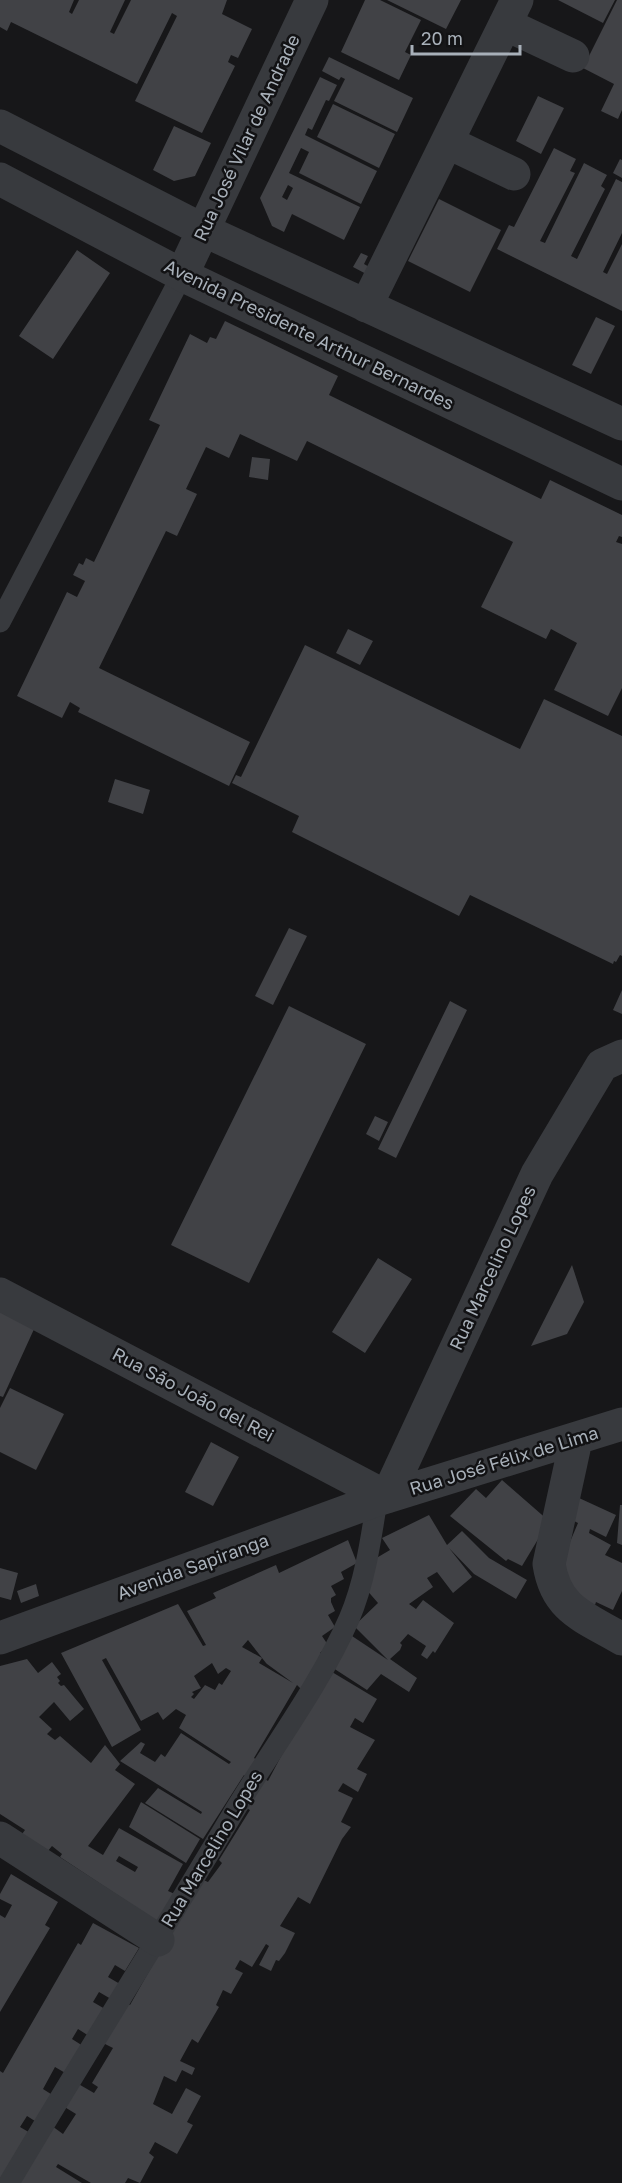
<svg xmlns="http://www.w3.org/2000/svg" width="622" height="2183" font-family="'Golos Text',sans-serif">
  <rect width="100%" height="100%" fill="#171719"/>
  <path fill="#414246" fill-rule="evenodd" d="M0,0H74L69,12L72,14L79,0H125L110,32L114,34L131,0H227L222,14L252,29L238,58L231,55L228,62L235,66L202,133L135,101L177,16L172,13L137,84L11,22L7,31L0,27Z
    M365,0H380L421,20L405,52L411,55L399,80L341,52Z
    M387,0H461L446,29Z
    M558,0H615L603,23Z
    M617,0H622V110L618,119L601,111L614,84L583,68Z
    M329,57L413,98L397,132L334,101L345,79L341,77L339,80L322,71Z
    M320,77L337,85L329,101L326,100L312,130L308,128L305,135L377,171L361,204L299,173L309,152L301,148L289,173L360,207L344,240L292,214L284,232L272,226L260,198ZM288,185L293,188L287,200L282,197Z
    M538,96L564,108L541,154L516,141Z
    M333,104L395,134L379,168L317,137Z
    M174,126L211,143L195,176L174,181L153,170Z
    M554,148L576,159L570,171L575,173L540,241L545,243L584,163L607,175L601,186L605,189L571,256L577,259L616,179L622,182V233L603,272L607,274L622,244V311L497,249L509,225L514,227Z
    M620,159L622,160V178L613,173Z
    M439,199L501,230L470,292L408,261Z
    M77,250L110,273L53,359L19,336Z
    M361,253L368,256L364,264L373,269L370,276L353,267Z
    M596,317L615,326L591,374L572,365Z
    M225,321L338,376L329,395L541,499L550,480L622,515V537L619,536L616,542L622,544V688L608,716L554,690L577,643L551,629L546,639L481,607L513,542L307,441L297,461L240,434L229,458L206,447L186,489L197,494L177,536L166,531L99,668L250,742L229,786L78,712L80,708L70,702L62,718L17,696L67,592L77,597L85,581L73,575L79,563L83,565L86,558L94,562L160,425L149,420L190,334L207,343L210,337L216,339Z
    M252,457L270,459L268,480L249,477Z
    M348,629L373,641L360,665L336,653Z
    M305,645L520,749L544,699L622,736V956L620,955L616,962L614,961L613,964L470,895L459,916L292,832L299,816L232,783L236,775L241,777Z
    M115,779L150,790L143,814L108,802Z
    M289,928L307,936L273,1005L255,996Z
    M622,990V1014L613,1010Z
    M450,1001L467,1010L396,1158L378,1149Z
    M289,1006L366,1044L249,1283L171,1245Z
    M375,1116L388,1122L379,1141L366,1134Z
    M378,1258L412,1279L365,1353L332,1332Z
    M572,1265L584,1302L567,1334L531,1346Z
    M0,1311L35,1327L3,1397L0,1396Z
    M10,1388L64,1414L36,1470L0,1452V1408Z
    M211,1442L239,1457L213,1506L185,1492Z
    M502,1480L549,1521L522,1566L508,1559L506,1561L450,1516L476,1489L486,1498Z
    M579,1498L616,1515L606,1537L590,1529L589,1533L611,1545L605,1555L622,1563V1591L613,1610L596,1602L595,1605L568,1592L556,1575L578,1523L572,1520Z
    M620,1505H622V1545L617,1543Z
    M429,1515L447,1545L462,1531L489,1558L527,1580L516,1599L474,1574L449,1548L472,1577L453,1593L437,1572L427,1578L433,1587L409,1604L416,1609L423,1600L454,1623L435,1653L433,1651L427,1659L421,1655L426,1646L408,1634L400,1643L402,1645L400,1650L390,1659L417,1678L409,1692L381,1674L367,1690L330,1666L349,1634L388,1660L354,1626L378,1603L365,1588L373,1560L390,1550L382,1538Z
    M348,1540L357,1563L341,1572L344,1579L331,1586L336,1595L331,1598V1602L335,1611L328,1615L335,1627L322,1636L328,1645L320,1653L327,1659L301,1689L297,1685L254,1758L257,1760L247,1776L244,1775L203,1839L145,1803L158,1788L201,1814L202,1812L120,1761L141,1742L145,1744L140,1753L155,1762L161,1754L165,1757L181,1733L229,1764L231,1762L179,1728L186,1715L176,1709L163,1720L158,1712L141,1721L106,1658L102,1660L141,1730L112,1747L61,1653L178,1604L203,1646L206,1645L187,1611L216,1598L213,1593L276,1565L279,1573ZM248,1640L266,1663L267,1664L293,1683L259,1663L262,1658L242,1647ZM212,1663L218,1674L226,1668L231,1671L222,1685L219,1683L215,1690L205,1685L194,1699L191,1697L194,1694L192,1692L201,1688L194,1676Z
    M0,1568L18,1573L11,1600L0,1597Z
    M36,1584L39,1596L21,1603L17,1591Z
    M27,1659L38,1673L52,1662L61,1674L57,1677L60,1681L58,1683L61,1686L64,1685L84,1709L70,1721L54,1702L39,1717L52,1729L47,1734L55,1740L60,1736L91,1763L105,1745L120,1764L115,1770L135,1784L88,1846L103,1855L119,1828L183,1864L168,1891L177,1895L161,1924L60,1857L62,1854L52,1846L47,1852L22,1834L25,1830L0,1814V1666ZM119,1856L138,1867L135,1872L116,1861Z
    M327,1669L377,1699L363,1723L355,1718L350,1727L375,1740L357,1769L367,1774L358,1792L343,1783L338,1791L353,1798L341,1822L351,1827L342,1839L310,1904L298,1897L280,1926L295,1933L285,1953L279,1961L276,1960L271,1971L259,1965L269,1946L266,1944L252,1967L240,1960L235,1969L243,1973L231,1994L223,1990L216,2005L219,2007L198,2043L192,2039L180,2061L195,2068L192,2075L182,2070L176,2082L164,2076L153,2104L172,2114L186,2088L201,2096L187,2122L193,2125L177,2154L155,2142L149,2153L154,2157L140,2183L128,2178L125,2183H91L58,2164L56,2167L82,2183H18L52,2126L63,2134L76,2114L63,2106L75,2082L94,2093L98,2087L92,2083L113,2048L103,2043L123,2001L130,2005L201,1879L208,1882L222,1863L219,1860L250,1810L245,1807L262,1777L268,1781Z
    M141,1802L200,1839L186,1863L129,1827Z
    M11,1874L58,1902L45,1925L50,1928L0,2012V1915L5,1918L12,1905L0,1899V1894Z
    M93,1923L139,1948L125,1971L115,1965L108,1977L120,1984L111,1999L99,1992L93,2002L105,2009L89,2036L78,2029L72,2039L83,2046L67,2074L55,2067L43,2089L54,2096L38,2123L27,2116L20,2127L32,2134L0,2183V2071L3,2073L78,1943L81,1945Z"/>
  <g fill="none" stroke-linecap="round" stroke-linejoin="round">
    <path stroke="#383a3e" stroke-width="21" d="M0,622L182,275
      M9,2183C83,2058 161,1935 235,1810C272,1749 321,1683 349,1619C365,1582 371,1539 377,1500"/>
    <path stroke="#383a3e" stroke-width="33" d="M505,24L573,56
      M0,126L203,230L622,424
      M447,142L514,174
      M0,179L182,275L622,484
      M182,275L312,0
      M366,306L517,0
      M0,1294L387,1497
      M576,1440L549,1564C556,1610 585,1617 622,1639
      M387,1497L537,1174L602,1065L622,1056
      M0,1638L377,1500L622,1424
      M0,1838L158,1940"/>
  </g>
  <g text-anchor="middle" stroke-width="5" stroke-linejoin="round" paint-order="stroke">
    <g font-size="18" fill="#a8b0b9" stroke="#121214">
      <text transform="translate(247 138) rotate(-65)" y="6">Rua José Vilar de Andrade</text>
      <text transform="translate(309 335) rotate(26)" y="6">Avenida Presidente Arthur Bernardes</text>
      <text transform="translate(493 1268) rotate(-65)" y="6">Rua Marcelino Lopes</text>
      <text transform="translate(193 1395) rotate(28)" y="6">Rua São João del Rei</text>
      <text transform="translate(504 1461) rotate(-17)" y="6">Rua José Félix de Lima</text>
      <text transform="translate(193 1567) rotate(-20)" y="6">Avenida Sapiranga</text>
      <text transform="translate(212 1849) rotate(-59)" y="6">Rua Marcelino Lopes</text>
    </g>
  </g>
  <path d="M412 45v9h108v-9" fill="none" stroke="#a8b0b9" stroke-width="3"/>
  <text x="421" y="45" font-size="18" fill="#a8b0b9" stroke="#121214" stroke-width="4.5" paint-order="stroke">20 m</text>
</svg>
